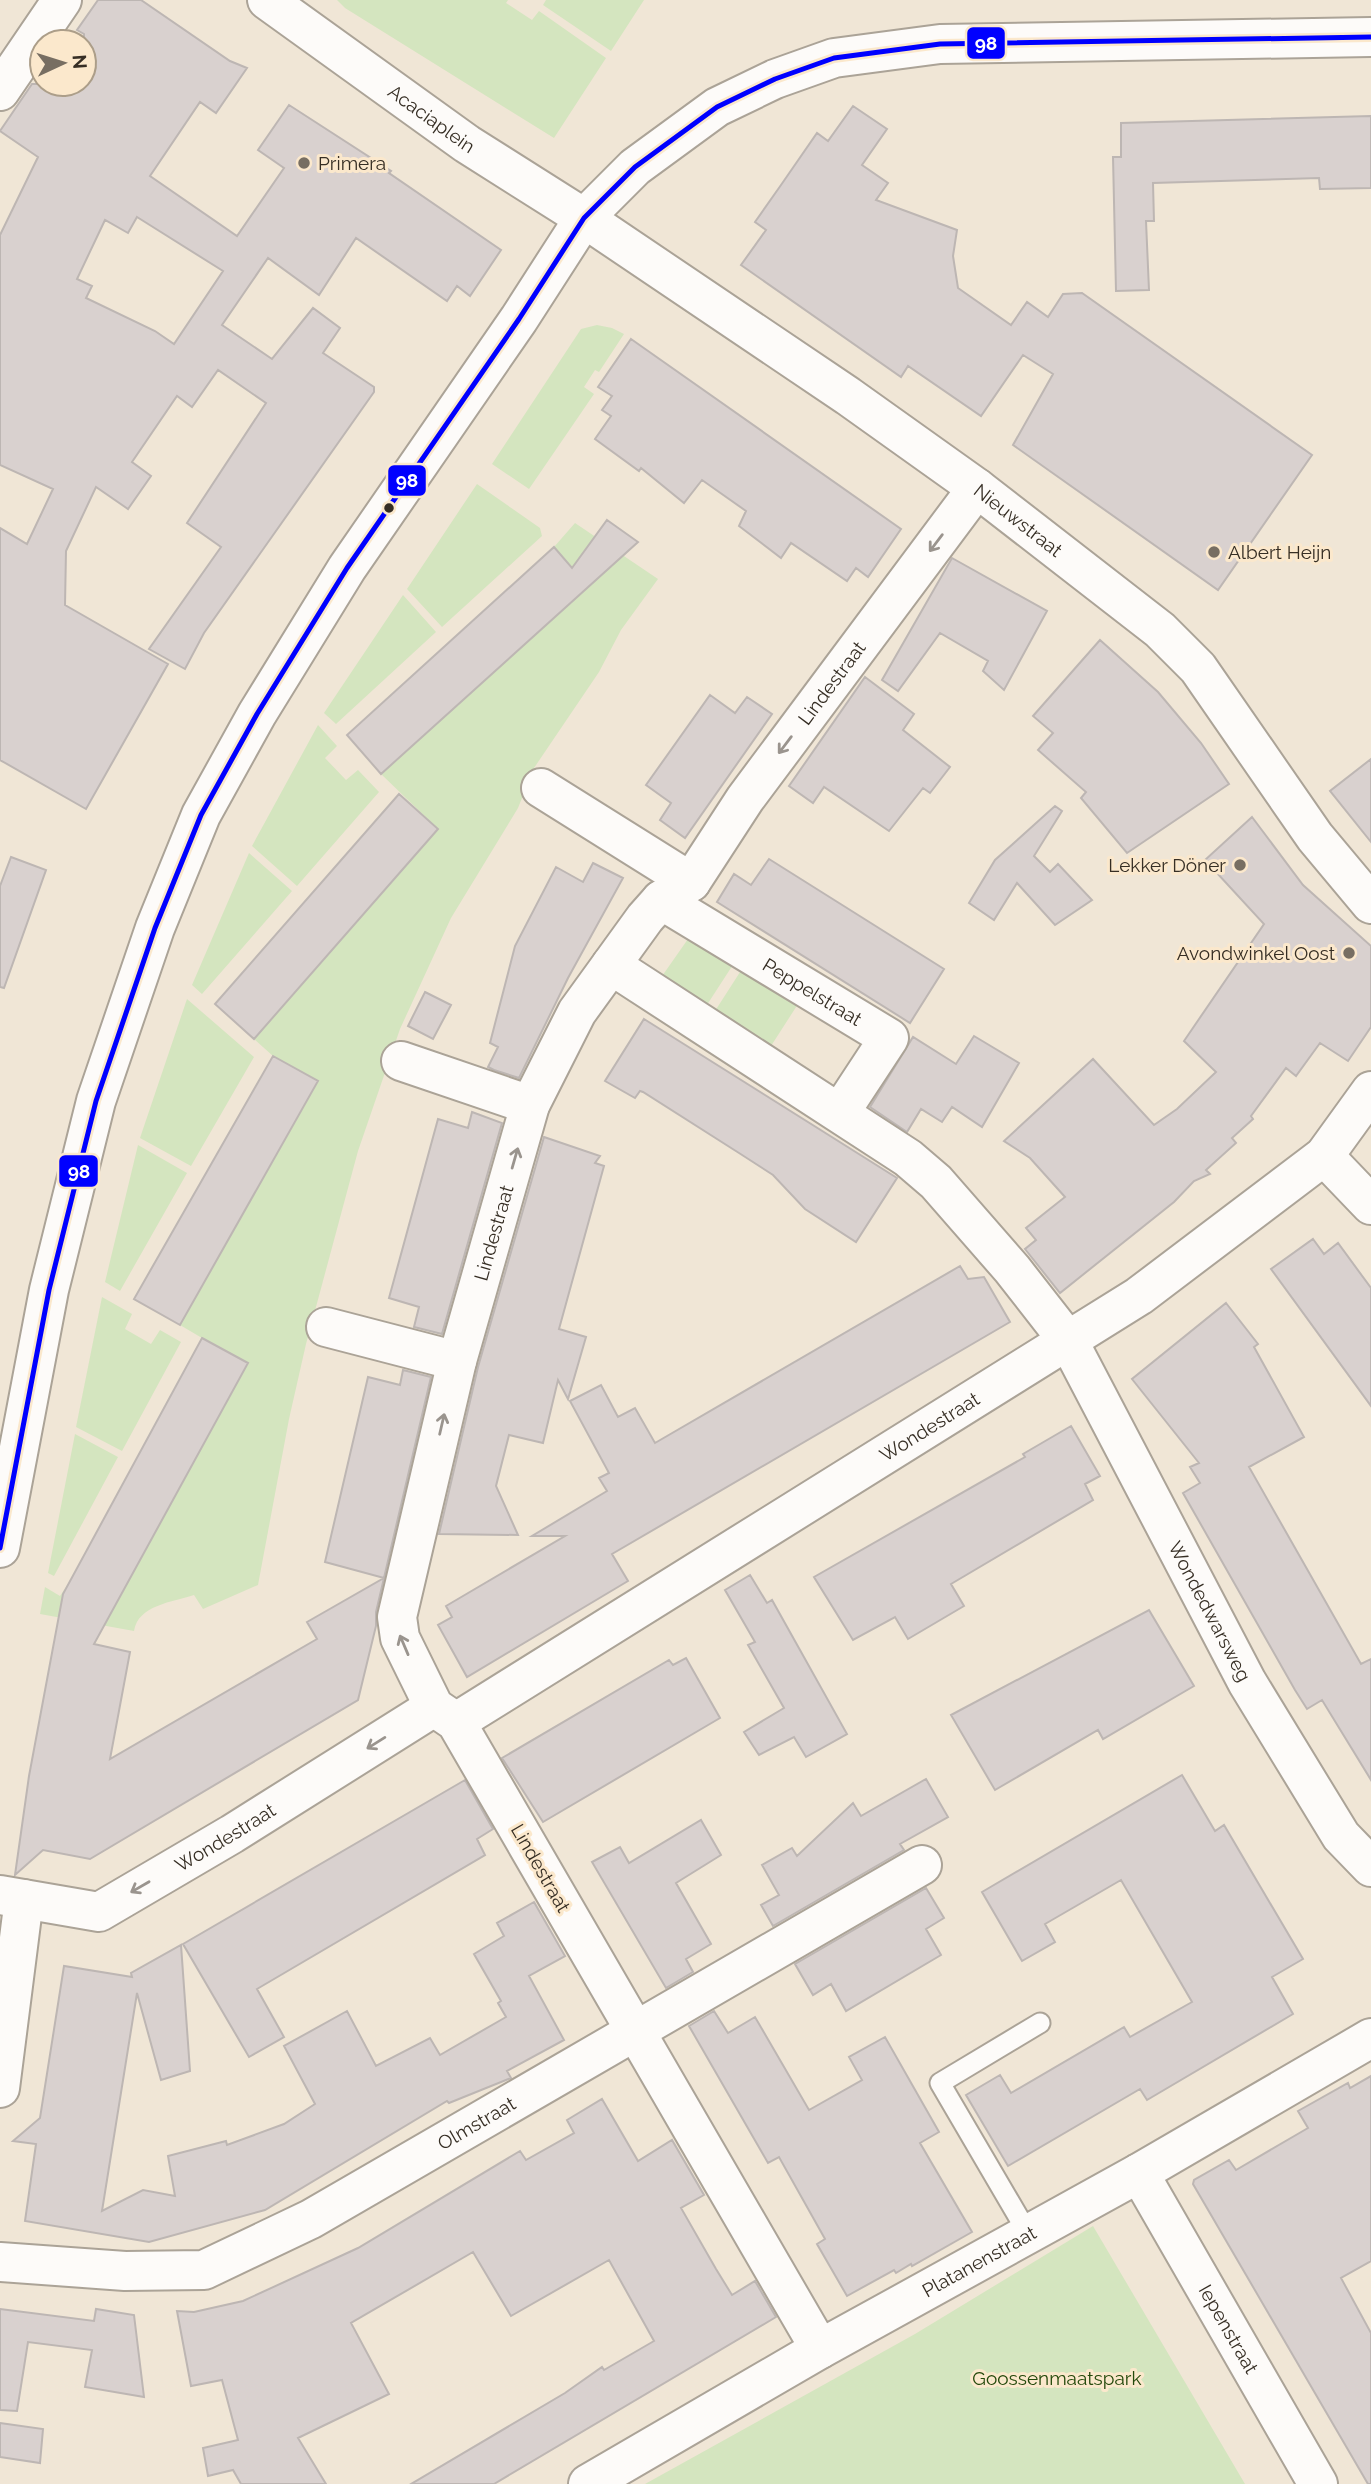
<svg xmlns="http://www.w3.org/2000/svg" width="1371" height="2484" font-family="Raleway,sans-serif">
  <rect width="100%" height="100%" fill="#f0e6d6"/>
  <path fill="#d4e5bf" d="M337,0H508L506,3L532,20L539,11L606,58L554,138L345,8Z
    M546,0H644L611,51L543,5Z
    M597,325L612,328L624,334L599,372L595,370L584,387L594,394L529,489L492,464L581,329Z
    M477,484L540,528L542,536L442,627L407,589Z
    M575,523L658,579L621,630L599,672L534,768L518,808L451,918L400,1029L358,1151L306,1344L289,1419L258,1585L203,1609L194,1595C173,1602 138,1605 134,1631L40,1614L45,1587L60,1596L68,1584L113,1608L202,1338L180,1325L318,1082L273,1056L254,1039L438,829L381,774L588,586L554,547Z
    M403,595L436,632L336,724L324,713Z
    M318,725L337,746L325,758L346,780L358,770L379,792L297,886L252,846Z
    M249,853L292,891L202,994L192,985Z
    M695,929L738,957L703,1011L660,979Z
    M742,969L798,1004L771,1046L715,1011Z
    M187,999L254,1057L191,1166L140,1138Z
    M138,1145L187,1173L120,1291L105,1282Z
    M102,1297L132,1314L125,1329L151,1344L160,1330L181,1342L122,1451L76,1427Z
    M75,1434L118,1457L54,1576L48,1573Z
    M1093,2226L1245,2484H645L915,2334Z"/>
  <path fill="#d9d1cf" stroke="#bdb6b3" stroke-width="2" fill-rule="evenodd" d="M98,0H141L230,61L247,68L216,113L200,102L150,176L237,236L284,168L258,150L289,105L391,171L389,173L501,250L470,296L457,286L447,301L356,238L319,295L268,258L222,325L272,359L313,308L340,328L323,353L374,387V392L204,633L185,669L149,649L221,547L187,523L266,403L218,370L192,407L177,396L132,462L151,476L128,509L96,487L66,551L65,605L168,664L86,809L0,760V528L27,544L53,489L0,465V235L38,157L0,131L32,84H84V34L77,30ZM137,217L223,271L174,344L155,331L86,298L92,286L77,279L105,220L128,233Z
    M853,106L887,129L862,165L888,183L876,200L957,230L953,256L958,288L1011,325L1027,302L1048,317L1063,294L1082,293L1312,455L1218,590L1013,445L1053,374L1023,355L981,416L908,366L901,377L741,265L766,230L755,222L781,185L817,133L828,141Z
    M1371,116V188L1320,189L1319,178L1153,183L1154,221H1146L1149,290L1116,291L1113,157H1121V123Z
    M631,339L901,529L868,577L856,568L847,581L791,543L781,558L739,526L746,511L702,480L684,503L641,468L639,471L595,439L611,416L602,410L612,396L598,387Z
    M607,520L638,542L381,774L347,735L554,547L572,568Z
    M952,558L1047,611L1004,690L983,671L988,661L940,633L898,691L882,680Z
    M1100,640L1158,692L1201,743L1229,784L1127,853L1081,798L1086,792L1038,750L1053,733L1033,716Z
    M865,677L914,714L903,730L950,767L930,793L923,788L889,831L824,787L813,803L789,786Z
    M710,695L735,713L747,697L772,714L685,838L660,820L671,803L646,785Z
    M1371,759V842L1330,791Z
    M399,794L438,829L254,1039L215,1004Z
    M1055,806L1062,811L1034,856L1050,872L1058,864L1092,900L1055,925L1017,883L994,920L969,903L995,860Z
    M1252,817L1303,885L1371,946V1027L1348,1061L1320,1043L1296,1076L1286,1068L1251,1116L1253,1119L1232,1138L1236,1143L1206,1170L1210,1174L1194,1181L1174,1202L1060,1293L1025,1249L1036,1240L1026,1228L1065,1197L1030,1158L1004,1141L1093,1059L1154,1125L1177,1109L1216,1072L1184,1041L1264,924L1205,860Z
    M11,857L46,870L4,988L0,987V886Z
    M769,859L944,969L910,1023L717,902L734,874L751,885Z
    M593,863L623,878L568,978L519,1078L494,1070L488,1067L498,1047L490,1043L515,946L556,867L583,882Z
    M425,992L451,1005L433,1039L408,1026Z
    M644,1019L897,1178L856,1242L805,1209L773,1175L739,1153L643,1092L640,1091L635,1098L605,1081Z
    M974,1036L1019,1063L982,1127L952,1107L942,1122L921,1109L907,1132L870,1107L913,1037L956,1064Z
    M273,1056L318,1081L180,1325L134,1299Z
    M472,1112L502,1123L442,1334L414,1327L419,1307L389,1298L438,1119L468,1128Z
    M544,1137L600,1156L595,1163L604,1166L559,1329L586,1337L568,1399L558,1380L543,1443L509,1435L496,1486L518,1535L439,1534L478,1367Z
    M1313,1239L1324,1254L1338,1243L1371,1288V1406L1271,1269Z
    M960,1266L968,1279L984,1277L1010,1322L612,1554L628,1581L467,1677L438,1625L452,1617L446,1606L565,1536H532L607,1491L599,1478L609,1473L570,1401L601,1385L618,1417L635,1408L655,1443Z
    M1226,1303L1258,1344L1254,1347L1304,1437L1249,1467L1361,1664L1371,1659V1780L1322,1700L1307,1709L1295,1690L1183,1493L1200,1483L1190,1467L1199,1463L1132,1379Z
    M202,1338L248,1363L94,1644L130,1652L110,1759L317,1639L307,1622L384,1578L376,1612V1626L358,1700L90,1859L43,1850L15,1875L29,1776L63,1594Z
    M403,1370L431,1377L384,1578L325,1562L368,1377L400,1385Z
    M1071,1426L1100,1476L1085,1484L1093,1500L951,1584L964,1606L908,1639L895,1617L853,1640L814,1577L1025,1457L1023,1454Z
    M750,1575L767,1603L772,1600L847,1734L806,1757L794,1737L759,1755L744,1732L784,1708L748,1645L755,1642L725,1590Z
    M1149,1610L1194,1686L1103,1739L1098,1730L995,1790L951,1715Z
    M686,1658L720,1718L543,1822L502,1758L669,1660L673,1665Z
    M1182,1775L1215,1831L1224,1825L1303,1959L1272,1977L1293,2014L1147,2100L1140,2089L1008,2166L966,2095L1000,2075L1011,2093L1124,2027L1130,2037L1192,2002L1121,1880L1045,1924L1055,1942L1022,1961L982,1892Z
    M926,1779L948,1817L900,1844L904,1850L773,1926L761,1905L779,1895L762,1865L792,1848L797,1856L853,1803L861,1816Z
    M465,1780L493,1829L477,1839L485,1855L257,1989L284,2037L249,2057L183,1944Z
    M701,1820L721,1855L676,1883L711,1944L686,1959L693,1972L666,1988L592,1862L620,1847L629,1863Z
    M926,1888L944,1918L926,1929L941,1955L846,2011L831,1984L813,1995L795,1964Z
    M534,1902L565,1956L529,1976L564,2040L507,2071L511,2078L449,2103L447,2101L265,2210L149,2242L25,2221L36,2144L13,2141L40,2118L64,1966L132,1977L131,1973L181,1945L190,2071L161,2080L137,1993L102,2211L143,2190L175,2196L168,2156L226,2141L227,2145L284,2124L315,2104L284,2046L347,2011L376,2066L430,2038L440,2055L506,2017L498,2003L501,2001L474,1954L504,1936L497,1923Z
    M714,2011L728,2033L755,2017L809,2110L862,2080L849,2057L885,2037L939,2132L920,2143L972,2232L912,2266L911,2264L896,2273L894,2270L847,2296L817,2244L825,2239L779,2157L768,2163L689,2026Z
    M1371,2076V2261L1341,2278L1371,2333V2484H1368L1193,2184L1194,2180L1229,2160L1236,2170L1308,2128L1298,2111L1348,2083L1350,2088Z
    M602,2099L638,2161L672,2140L704,2195L681,2208L716,2269L732,2295L755,2281L776,2317L494,2484H411L565,2393L602,2367L604,2370L654,2341L609,2260L511,2316L473,2252L351,2323L389,2394L298,2438L326,2484H241L233,2470L208,2476L203,2448L238,2440L222,2380L191,2386L177,2311L194,2312L243,2301L358,2248L520,2151L526,2160L574,2133L567,2120Z
    M0,2309L94,2321L96,2309L134,2315L144,2397L85,2387L92,2350L28,2342L17,2411L0,2410Z
    M0,2423L43,2429L40,2463L0,2457Z"/>
  <g fill="none" stroke-linecap="round" stroke-linejoin="round">
    <g stroke="#aba397" stroke-width="23">
      <path id="lane" d="M1029,2235L940,2083L1040,2023"/>
    </g>
    <g stroke="#aba397" stroke-width="42">
      <g id="street">
        <path id="s1" d="M267,0L467,144L584,218L848,396L977,488L1160,630L1198,668L1315,837L1371,904"/>
        <path d="M0,91L62,0"/>
        <path d="M541,788L691,882"/>
        <path id="s2" d="M661,900L889,1038L841,1111"/>
        <path id="s3" d="M611,965L908,1158L936,1182L1012,1269L1069,1342L1247,1682L1341,1836L1371,1867"/>
        <path d="M401,1061L530,1105"/>
        <path d="M1324,1156L1371,1205"/>
        <path d="M326,1327L457,1361"/>
        <path id="s4" d="M456,1722L1139,1296L1324,1156L1371,1091"/>
        <path id="s5" d="M0,1895L99,1912L232,1834L434,1707"/>
        <path d="M0,2088L24,1899"/>
        <path id="s6" d="M1139,2173L1318,2484"/>
        <path id="s7" d="M0,2262L125,2271L204,2270L311,2219L922,1865"/>
        <path id="s8" d="M820,2349L456,1722L434,1707L400,1638L397,1617L457,1361L530,1105L577,1012L645,918L661,900L691,882L745,799L977,488"/>
        <path id="s9" d="M588,2484L820,2349L1139,2173L1371,2038"/>
      </g>
    </g>
    <g stroke="#aba397" stroke-width="42">
      <path id="secondary" d="M0,1548L49,1290L96,1101L155,928L201,815L257,714L347,568L519,319L584,218L635,167L717,107L775,79L834,58L940,44L1371,37"/>
    </g>
    <use href="#lane" stroke="#fdfbf9" stroke-width="19"/>
    <use href="#street" stroke="#fdfbf9" stroke-width="38"/>
    <use href="#secondary" stroke="#fdfbf9" stroke-width="38"/>
    <g stroke="#fbe8cc" stroke-width="10">
      <path id="bus-1" d="M0,1548L49,1290L96,1101L155,928L201,815L257,714L347,568L519,319L584,218L635,167L717,107L775,79L834,58L940,44L1371,37"/>
    </g>
    <use href="#bus-1" stroke="#00f" stroke-width="5"/>
  </g>
  <defs><path id="oneway-shaft" d="M-6 0H5M1.5-3L5.5 0L1.5 3" fill="none" stroke-width="1.6" stroke-linecap="round" stroke-linejoin="round" transform="scale(1.75)"/></defs>
  <g stroke="#9a948e">
    <use href="#oneway-shaft" transform="translate(936 543) rotate(127)"/>
    <use href="#oneway-shaft" transform="translate(785 745) rotate(127)"/>
    <use href="#oneway-shaft" transform="translate(515 1158) rotate(-74)"/>
    <use href="#oneway-shaft" transform="translate(442 1424) rotate(-77)"/>
    <use href="#oneway-shaft" transform="translate(404 1645) rotate(-113)"/>
    <use href="#oneway-shaft" transform="translate(376 1743) rotate(148)"/>
    <use href="#oneway-shaft" transform="translate(140 1887) rotate(150)"/>
  </g>
  <g fill="#776e62" stroke="#fbe8cc" stroke-width="2.5">
    <circle cx="304" cy="163" r="7"/>
    <circle cx="1214" cy="552" r="7"/>
    <circle cx="1240" cy="865" r="7"/>
    <circle cx="1349" cy="953" r="7"/>
  </g>
  <circle fill="#362e24" stroke="#fbe8cc" stroke-width="2.5" cx="389" cy="508" r="6"/>
  <g text-anchor="middle" stroke-width="6" stroke-linejoin="round" paint-order="stroke">
    <g font-size="19" fill="#362e24" stroke="#fbe8cc">
      <text dy="7" stroke="none"><textPath href="#s1" startOffset="203">Acaciaplein</textPath></text>
      <text dy="7" stroke="none"><textPath href="#s1" startOffset="914">Nieuwstraat</textPath></text>
      <text dy="7" stroke="none"><textPath href="#s8" startOffset="1902">Lindestraat</textPath></text>
      <text dy="7" stroke="none"><textPath href="#s2" startOffset="177">Peppelstraat</textPath></text>
      <text dy="7" stroke="none"><textPath href="#s8" startOffset="1246">Lindestraat</textPath></text>
      <text dy="7" stroke="none"><textPath href="#s4" startOffset="558">Wondestraat</textPath></text>
      <text dy="7" stroke="none"><textPath href="#s3" startOffset="903">Wondedwarsweg</textPath></text>
      <text dy="7" stroke="none"><textPath href="#s5" startOffset="247">Wondestraat</textPath></text>
      <text transform="translate(541 1868) rotate(60)" y="7">Lindestraat</text>
      <text dy="7" stroke="none"><textPath href="#s7" startOffset="514">Olmstraat</textPath></text>
      <text dy="7" stroke="none"><textPath href="#s9" startOffset="450">Platanenstraat</textPath></text>
      <text dy="7" stroke="none"><textPath href="#s6" startOffset="180">Iepenstraat</textPath></text>
    </g>
    <g font-size="19" fill="#362e24" stroke="#fbe8cc" text-anchor="start">
      <text x="318" y="170">Primera</text>
      <text x="1228" y="559">Albert Heijn</text>
      <text x="1226" y="872" text-anchor="end">Lekker Döner</text>
      <text x="1335" y="960" text-anchor="end">Avondwinkel Oost</text>
    </g>
    <g font-size="19" fill="#24490b" stroke="#fbe8cc">
      <text x="1057" y="2385">Goossenmaatspark</text>
    </g>
  </g>
  <g stroke="#fbe8cc" stroke-width="2.5">
    <rect x="966" y="26" width="40" height="34" rx="7" fill="#00f"/>
    <rect x="387" y="464" width="40" height="33" rx="7" fill="#00f"/>
    <rect x="58" y="1154" width="41" height="34" rx="7" fill="#00f"/>
  </g>
  <g font-size="19" text-anchor="middle" font-weight="bold" fill="#fff">
    <text x="986" y="50">98</text>
    <text x="407" y="487">98</text>
    <text x="79" y="1178">98</text>
  </g>
  <g transform="translate(63 63) rotate(86)"><circle r="33" fill="#fbe8cc" stroke="#ac9e89" stroke-width="2"/>
  <path d="M0-5L12 26L0 18L-12 26Z" fill="#776e62"/>
  <text y="-10" font-size="19" font-weight="bold" text-anchor="middle" fill="#362e24">N</text>
  </g>
</svg>
